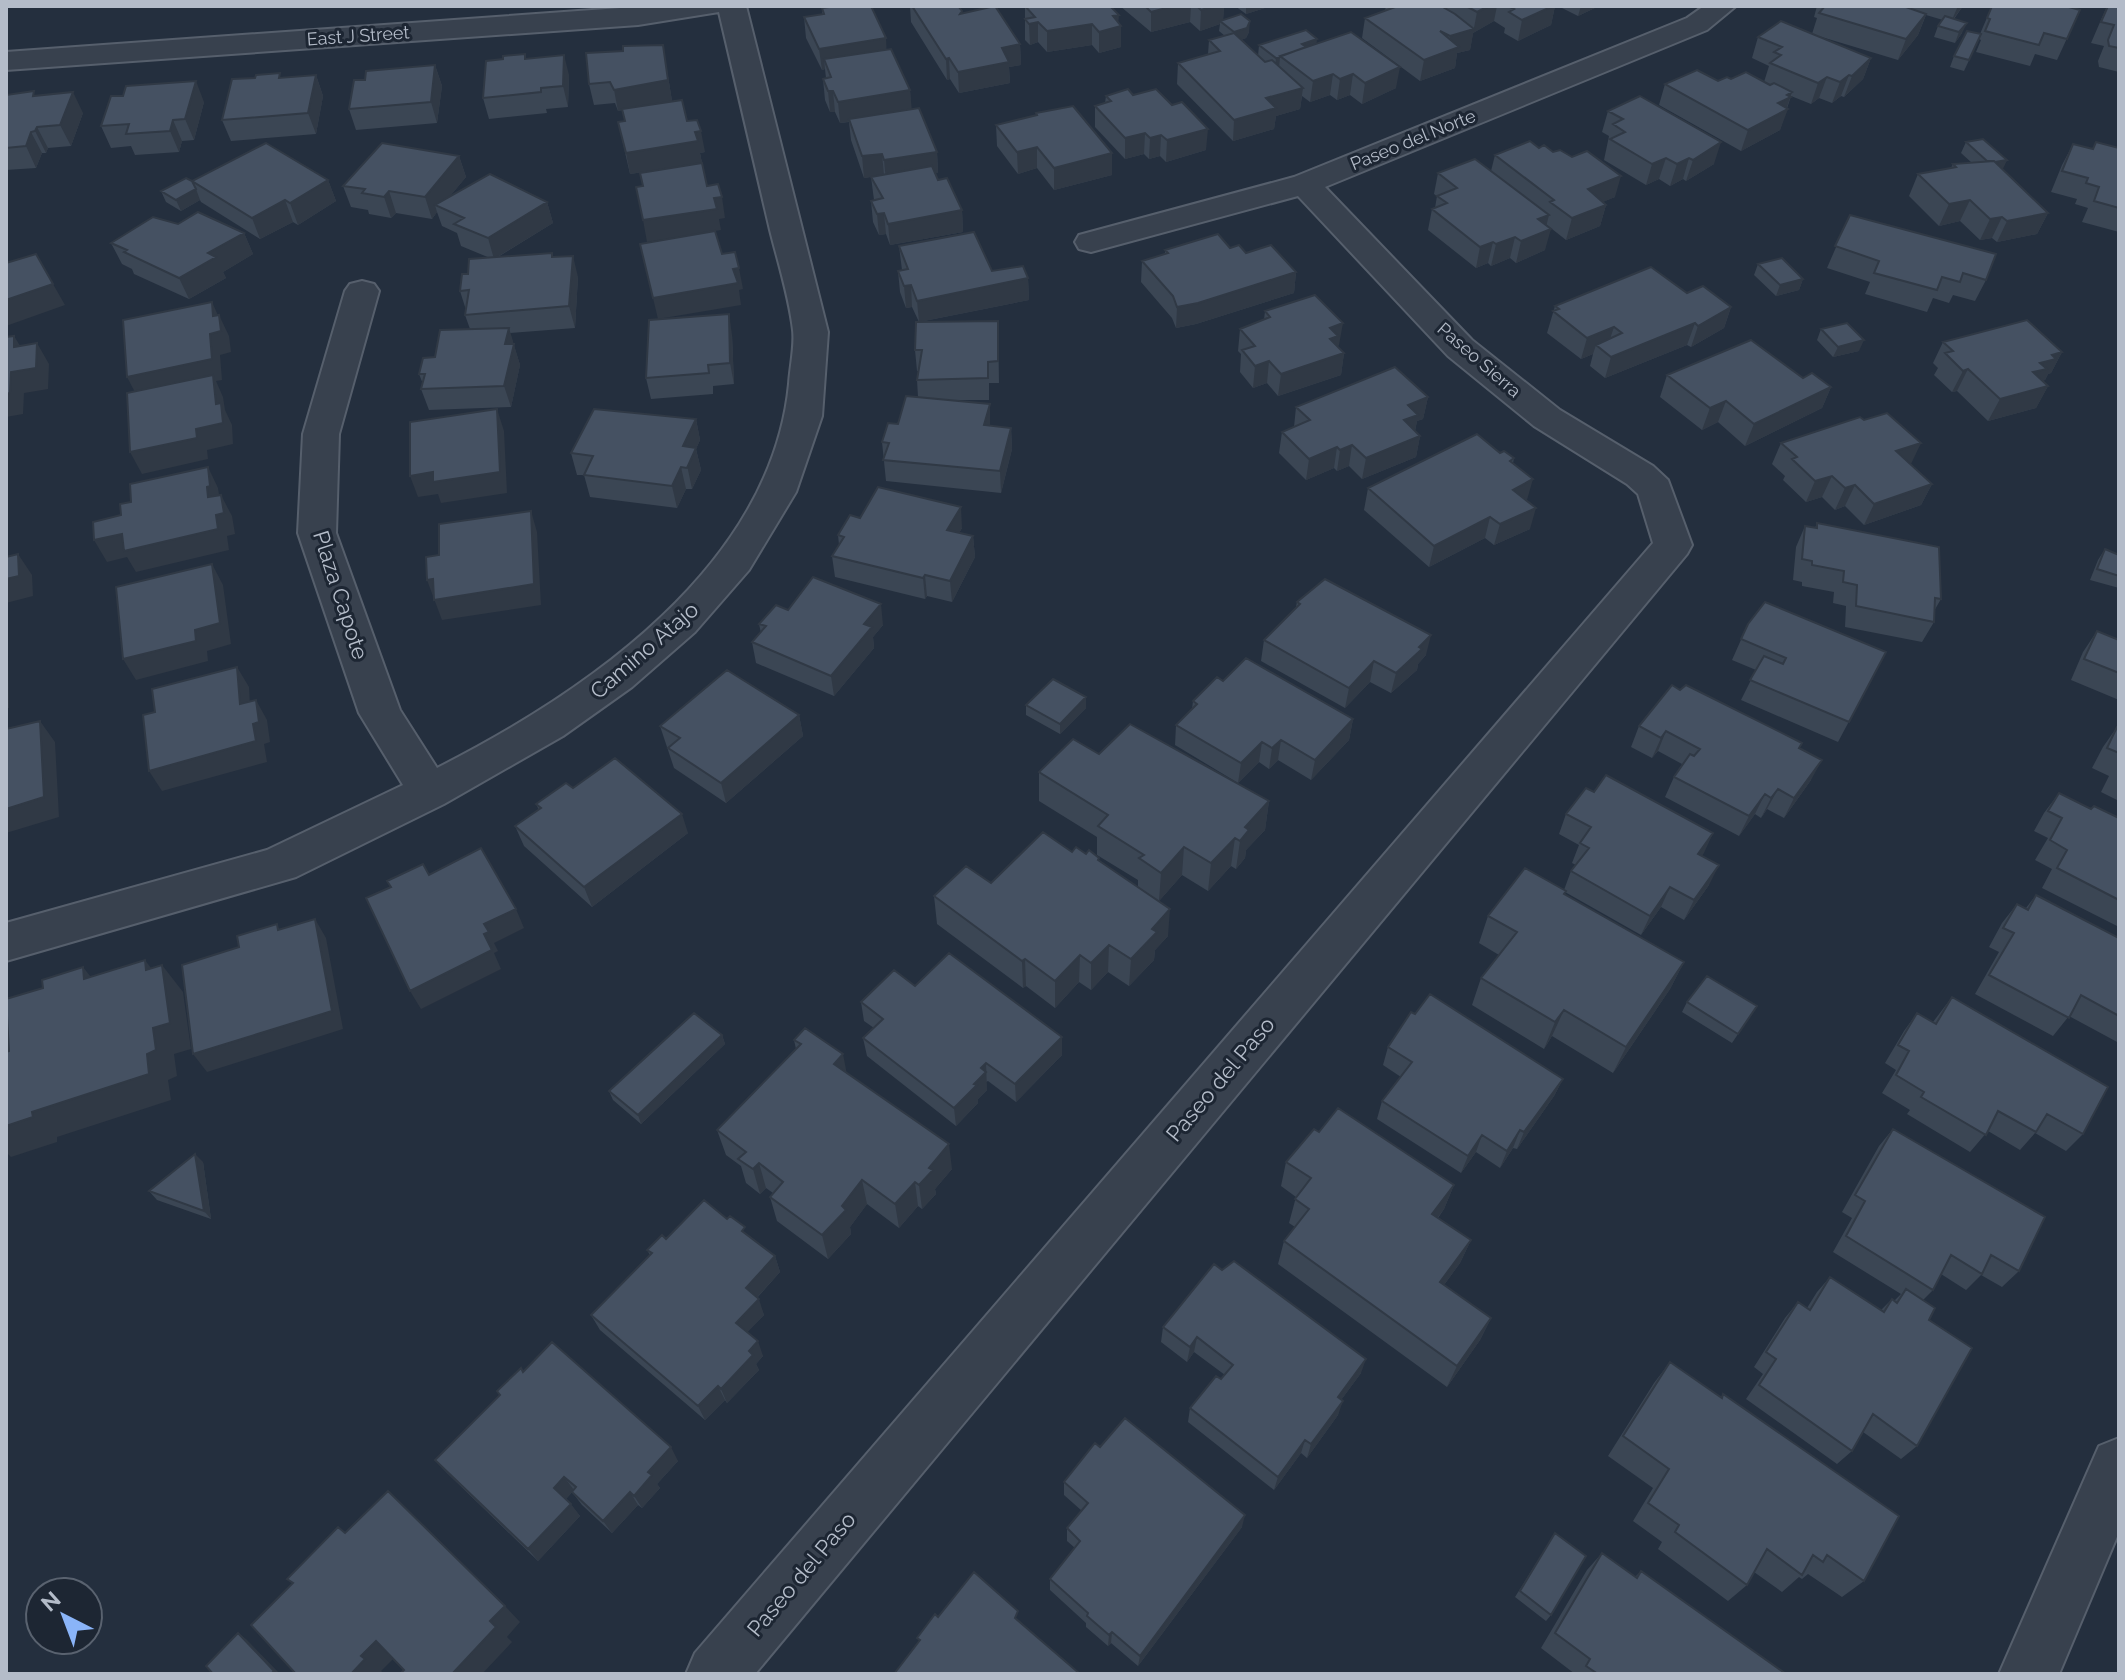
<svg xmlns="http://www.w3.org/2000/svg" width="2125" height="1680" font-family="Raleway,sans-serif">
  <rect width="100%" height="100%" fill="#242f3e"/>
  <g fill="none" stroke-linecap="round" stroke-linejoin="round">
    <g stroke="#565f6c" stroke-width="4">
      <path id="minor" d="M648,6H746L828,332L822,416L796,492L749,570L695,632L632,687L563,736L444,804L296,877L6,961V923L267,850L403,785L359,713L298,533L303,434L345,291L350,284L362,281L374,284L379,291L339,434L336,533L400,710L437,768C587,692 771,566 789,384C790,367 795,346 793,330C789,296 778,262 770,230C753,157 736,84 719,12L638,25L6,70V52Z
        M1704,6H1736L1707,30L1325,187L1472,340L1560,410L1653,466L1668,480L1692,545L1687,554L755,1674H686L695,1653L1653,543L1638,494L1627,484L1534,426L1448,356L1298,196L1091,252L1079,249L1075,242L1079,235L1294,177L1687,18Z
        M2119,1438V1532L2059,1674H1999L2099,1446Z"/>
    </g>
    <use href="#minor" fill="#38414e" fill-rule="evenodd"/>
  </g>
  <path fill="#3b4654" d="M910,6H958L962,13L1020,44L1021,65L1009,67L1010,83L959,93L950,79L947,80L911,22Z
    M1025,6L1118,23L1121,26V47L1099,53L1092,45L1047,52L1038,42L1030,45L1025,40Z
    M1120,6H1224L1223,20L1249,32L1246,38L1241,40L1265,62L1258,56L1259,45L1317,44L1396,88L1362,104L1350,95L1337,100L1330,95L1310,102L1302,96L1300,109L1276,116L1274,129L1233,141L1177,84L1178,63L1208,54L1209,40L1225,36L1219,31L1220,24L1200,31L1190,22L1151,32Z
    M1235,6H1268V7L1246,14Z
    M1386,6H1555L1551,25L1518,41L1504,33L1505,28L1494,21L1473,33L1470,50L1457,53L1455,68L1420,81L1362,38L1365,18L1385,11Z
    M1558,6H1599L1578,16Z
    M1817,6H1963L1954,19L1962,33L1955,43L1934,37L1938,26L1943,20L1926,15L1918,35L1898,60L1815,35L1871,58L1863,79L1844,97L1841,96L1832,103L1819,98L1811,104L1791,96L1780,130L1741,151L1659,105L1665,84L1718,81L1731,79L1764,82L1769,66L1752,58L1758,37L1812,34L1817,18L1814,17Z
    M1992,6L2080,10L2057,60L2035,54L2030,66L1976,52L1981,40L1979,39L1964,71L1950,67L1954,56L1980,34Z
    M2107,6H2119V72L2099,67L2098,61L2104,46L2091,43Z
    M822,8L886,49L910,90L911,109L937,152L938,173H935L938,180L962,210L963,232L890,245L886,234L879,235L873,222L871,201L874,200L871,177L884,175L864,178L851,140L849,122L840,123L835,112H830L825,100L823,79L826,78L825,69L822,70L806,38L804,17L822,14Z
    M663,45L672,101L687,121L705,152L700,153L702,163L630,174L618,122L625,121L622,110L618,111L615,103L594,105L589,84L623,51Z
    M525,54L526,59L569,75L568,107L546,109L547,113L489,119L483,98L503,59Z
    M435,65L442,86L437,123L356,130L349,109L365,80Z
    M316,75L323,96L316,134L231,141L222,120L282,78Z
    M6,95L37,96L83,113L71,146L48,148L46,153H42L36,168L6,170Z
    M1133,95L1206,150L1166,162L1160,156L1149,159L1144,154L1125,159L1095,127V106L1105,103L1106,96Z
    M204,102L194,140L182,141L179,152L135,155L131,146L111,148L101,126Z
    M1608,111L1714,164L1686,181L1683,179L1670,186L1659,179L1646,185L1604,160L1609,136L1602,132Z
    M1036,113L1112,175L1054,190L1037,168L1018,174L997,146L996,125L1036,115Z
    M1966,142L2007,160L2002,169L2048,213L2037,234L1997,242L1992,238L1980,240L1960,221L1939,226L1909,196L1918,174L1951,168L1953,164L1972,163L1961,153Z
    M2073,144L2093,149L2119,148V232L2082,222L2088,208L2075,204L2077,199L2051,192L2062,165Z
    M1495,155L1615,197L1602,202L1606,205L1600,226L1566,240L1547,225L1545,250L1516,263L1510,258L1491,266L1488,263L1476,268L1428,230L1432,209L1435,208L1437,196L1434,194L1438,173L1491,171Z
    M459,156L466,177L450,196L547,202L553,223L498,257H553L578,277L575,328L510,333L520,365L511,407L429,410L421,389L423,384L419,374L435,357L470,329L465,315L466,310L460,291L468,274L490,258L461,246L457,233L442,226L437,212L432,219L396,213L391,218L369,214L368,210L351,207L343,186Z
    M328,180L336,201L298,225L293,222L260,239L201,202L200,200L181,211L166,202L161,191L192,181Z
    M1850,215L1986,280L1975,301L1953,295L1949,303L1933,298L1927,312L1865,294L1870,282L1827,268Z
    M178,224L244,233L253,254L223,272L226,278L189,299L134,274L132,269L122,264L111,243Z
    M899,246L992,271L1028,278L1029,300L919,322L912,307L906,308L900,292L898,271L902,270Z
    M1230,248L1296,272L1294,293L1196,324L1176,328L1172,318L1141,282L1142,261L1165,254V250Z
    M1758,264L1803,279L1799,290L1776,296L1754,275Z
    M1687,293L1731,307L1724,328L1691,347L1687,345L1605,378L1590,366L1593,354L1581,359L1547,333L1555,306Z
    M1265,311L1339,345L1337,346L1344,353L1341,375L1278,396L1267,383L1253,388L1240,372L1241,354L1238,351L1240,329L1264,320Z
    M998,321L999,383H989V400H952L990,426L1011,428L1012,449L1001,493L886,481L882,442L918,397L917,380L918,371H917L915,350Z
    M1821,329L1859,351L1833,357L1817,340Z
    M732,335L734,384L713,386V394L651,399L646,378Z
    M1943,342L2062,352L2051,373L2048,374L2045,380L2042,381L2048,386L2036,408L1988,421L1957,391L1952,392L1934,375L1938,368L1933,363Z
    M1667,375L1803,378L1831,387L1822,408L1745,446L1718,422L1702,430L1660,397Z
    M1428,397L1423,419L1417,421L1415,431L1420,436L1416,457L1362,479L1349,466L1337,471L1334,468L1306,480L1279,453L1282,432L1294,427L1296,407Z
    M696,419L700,440L696,449L701,470L692,489H686L677,508L590,497L584,475H577L571,453Z
    M1781,443L1911,464L1932,484L1921,505L1864,525L1845,506L1835,510L1822,497L1806,502L1783,480L1785,476L1772,464Z
    M1500,453L1514,458L1513,463L1527,501L1530,529L1494,545L1485,538L1429,567L1364,510L1368,488Z
    M860,518L962,528L959,533L973,536L975,557L952,602L927,596L925,599L835,577L832,556L839,545L838,535Z
    M1817,523L1941,599L1934,611V622L1922,642L1845,627L1846,606L1833,603L1834,592L1802,586V582L1793,580L1796,547L1805,526L1815,528Z
    M2105,549L2119,555V588L2090,580L2098,560Z
    M1297,602L1426,655L1418,664L1417,670L1391,693L1370,682L1345,708L1261,661L1264,640L1296,607Z
    M788,610L883,625L873,637L874,648L834,696L756,663L752,642L761,633L759,624Z
    M1748,624L1886,652L1838,742L1741,700L1756,670L1732,660Z
    M2097,631L2119,640V700L2071,680L2083,652Z
    M1223,681L1353,719L1349,740L1311,780L1278,760L1269,769L1259,762L1238,783L1175,745L1176,725L1192,709L1193,701Z
    M1086,697V708L1060,734L1026,715V705Z
    M799,715L803,736L726,803L674,768L660,726Z
    M1639,726L1799,748L1811,780L1784,818L1767,809L1761,818L1755,814L1739,836L1665,797L1674,777L1682,764L1658,751L1652,758L1631,747Z
    M2117,727H2119V801L2101,792L2109,776L2092,768L2103,747Z
    M1099,754L1269,801L1265,830L1246,850L1245,858L1236,869L1231,866L1208,891L1182,875L1159,901L1138,887V880L1097,855V837L1039,801V772Z
    M573,788L688,833L592,907L524,846L515,826L539,810L536,804Z
    M1594,792L1713,833L1701,856L1709,885L1684,920L1661,907L1641,935L1565,892L1564,894L1684,962L1670,989L1613,1073L1552,1036L1544,1049L1472,1005L1481,978L1499,955L1479,943L1488,916L1564,890L1571,871L1576,865L1572,863L1579,845L1559,834L1566,814Z
    M2059,793L2091,809L2119,818V927L2042,888L2052,869L2035,860L2048,838L2034,831L2044,813Z
    M1072,852L1086,854L1099,858V861L1168,936L1155,950L1154,960L1129,986L1108,972L1091,990L1079,982L1055,1008L1026,986L1023,988L937,924L934,896L991,883Z
    M2036,895L2119,938V1043L2069,1016L2053,1036L1975,994L1999,952L1989,947L2002,923L2017,904L2026,908Z
    M915,986L1062,1055L1016,1102L988,1081L986,1082L987,1090L978,1099V1103L956,1126L867,1056L863,1038L874,1028L864,1021L861,1002Z
    M1952,997L2083,1134L2066,1151L2035,1133L2020,1150L1988,1131L1970,1152L1907,1114L1910,1110L1882,1093L1896,1070L1885,1063L1904,1031L1917,1013L1933,1022Z
    M1687,1002L1757,1006L1732,1043L1682,1012Z
    M722,1035L725,1044L641,1124L613,1100L609,1091Z
    M794,1040L847,1073L952,1169L935,1189L936,1194L922,1209L918,1206L899,1228L867,1204L850,1227L851,1234L828,1259L777,1221L770,1197L773,1193L766,1188L760,1194L746,1183L741,1166L726,1155L717,1130L796,1049Z
    M1388,1047L1563,1079L1554,1096L1517,1149L1513,1148L1500,1168L1476,1152L1461,1173L1377,1119L1382,1101L1401,1077L1383,1065Z
    M1893,1129L2019,1271L2002,1287L1981,1275L1966,1290L1941,1274L1933,1290L1923,1300L1929,1320L1917,1446L1901,1459L1863,1432L1852,1451L1837,1464L1746,1399L1763,1374L1754,1367L1785,1318L1798,1302L1807,1308L1817,1292L1830,1277L1881,1310L1892,1299L1894,1301L1901,1294L1833,1252L1852,1218L1842,1212L1879,1146Z
    M1319,1132L1454,1185L1444,1209L1438,1218L1471,1240L1460,1263L1444,1285L1491,1318L1480,1340L1447,1387L1278,1264L1284,1241L1295,1227L1289,1223L1296,1197L1281,1186L1286,1162Z
    M203,1162L211,1219L157,1200L149,1191Z
    M747,1234L775,1256L780,1272L757,1298L764,1315L747,1332L763,1356L756,1364L759,1370L727,1403L725,1400L705,1420L600,1330L591,1315L650,1255L647,1250L666,1239Z
    M1163,1327L1361,1373L1341,1400L1338,1415L1307,1458L1301,1453L1274,1490L1188,1422L1190,1408L1225,1375L1194,1352L1187,1362L1161,1342Z
    M1670,1362L1721,1397L1723,1394L1864,1581L1842,1597L1808,1574L1802,1579L1799,1577L1782,1592L1754,1572L1747,1585L1728,1601L1658,1549L1662,1542L1633,1521L1653,1488L1608,1456L1654,1383Z
    M523,1372L678,1461L657,1484L660,1488L642,1508L638,1505L612,1533L582,1505L572,1492L574,1490L566,1499L580,1516L538,1561L447,1473L435,1460Z
    M1100,1447L1242,1527L1138,1666L1111,1643L1108,1646L1086,1627V1623L1050,1590V1579L1075,1548L1067,1541V1528L1082,1511L1064,1495V1482Z
    M1555,1533L1551,1615L1546,1621L1515,1597Z
    M1602,1553L1635,1577L1641,1571L1786,1674H1575L1541,1648L1587,1570Z"/>
  <path fill="#303945" d="M1174,6H1191L1190,22L1151,32V12Z
    M1212,6H1224L1223,23L1220,21V24L1200,31L1201,10Z
    M1246,6H1268V7L1246,14Z
    M1489,6H1497L1494,21L1473,33L1477,12Z
    M1551,6H1555L1551,25L1518,41L1522,20Z
    M1581,6H1599L1578,16Z
    M1958,6H1963L1951,22Z
    M1926,14L1918,35L1898,60L1906,39Z
    M1119,15L1118,27L1121,26V47L1099,53V32L1113,16Z
    M1250,21L1249,32L1246,38L1233,43L1234,32Z
    M1038,22V42L1030,45L1029,24Z
    M1967,23L1962,33L1955,43L1959,32Z
    M1092,24V45L1047,52V31Z
    M1474,29L1470,50L1457,53L1455,68L1420,81L1424,60L1447,52L1450,36Z
    M886,38L887,59H824L825,69L822,70L819,49Z
    M1317,39L1316,50L1306,53L1302,44Z
    M1020,44L1021,65L1009,67L1010,83L959,93L958,72L1002,48Z
    M663,45L672,101L618,111L614,90Z
    M564,55L569,75L568,107L563,86Z
    M1280,57L1279,68L1275,69L1276,58Z
    M949,58L950,79L947,80L946,59Z
    M1871,58L1863,79L1844,97L1852,76Z
    M435,65L442,86L437,123L431,102Z
    M1400,67L1396,88L1362,104L1365,83Z
    M1333,74L1330,95L1310,102L1313,81Z
    M1353,74L1350,95L1337,100L1340,79Z
    M316,75L323,96L316,134L308,113Z
    M1849,75L1841,96L1832,103L1840,82Z
    M1827,77L1819,98L1811,104L1818,83Z
    M196,81L204,102L194,140L185,119Z
    M1303,88L1300,109L1276,116L1274,129L1233,141L1234,120L1266,98Z
    M910,90L912,112L840,123L838,102Z
    M828,91H833L835,112H830Z
    M73,92L83,113L71,146L60,125Z
    M1792,92L1786,110L1788,109L1780,130L1741,151L1748,130L1787,95Z
    M173,120L182,141L179,152L170,131Z
    M37,127L48,148L46,153L35,131Z
    M1208,129L1206,150L1166,162L1167,140Z
    M701,131L705,152L700,153L702,163L630,174L626,153Z
    M31,132L42,153L36,168L26,146Z
    M1145,133L1144,154L1125,159V138Z
    M1161,135L1160,156L1149,159L1150,138Z
    M1721,142L1714,164L1686,181L1693,160Z
    M1037,147V168L1018,174L1017,152Z
    M937,152L938,173L886,181L884,160Z
    M1112,153V175L1054,190V168Z
    M882,154L884,175L864,178L862,156Z
    M459,156L466,177L441,207L435,205L437,212L432,219L425,197Z
    M1666,158L1659,179L1646,185L1652,164Z
    M1689,158L1683,179L1670,186L1677,164Z
    M2007,160L2002,171L1989,163Z
    M1621,176L1615,197L1582,211L1588,189Z
    M328,180L336,201L298,225L290,203Z
    M196,189L200,200L181,211L176,200Z
    M389,191L396,213L391,218L384,197Z
    M722,197L725,218L719,219L721,230L647,242L643,220L714,198Z
    M285,200L293,222L260,239L252,218Z
    M1970,200L1960,221L1939,226L1949,204Z
    M547,202L553,223L494,259L488,238Z
    M1606,205L1600,226L1566,240L1572,218Z
    M962,210L963,232L890,245L888,224Z
    M884,213L886,234L879,235L877,214Z
    M2048,213L2037,234L1997,242L2007,221Z
    M1549,215L1545,231L1551,229L1545,250L1516,263L1521,241L1538,219Z
    M2002,217L1992,238L1980,240L1990,219Z
    M244,233L253,254L223,272L226,278L189,299L179,278L208,253Z
    M1515,237L1510,258L1491,266L1496,244Z
    M1493,242L1488,263L1476,268L1480,247Z
    M573,256L578,277L575,328L569,306Z
    M739,268L743,289L739,290L741,305L658,319L653,298Z
    M1296,272L1294,293L1196,324L1176,328L1177,307Z
    M1028,278L1029,300L919,322L917,301Z
    M1803,279L1799,290L1776,296L1780,285Z
    M53,284L65,305L6,326V300Z
    M911,285L912,307L906,308L904,286Z
    M212,302L220,320L219,315L229,336L231,352L220,355L222,380L216,381L223,397L225,410L232,425L233,444L207,450L208,459L142,474L130,452L138,398L127,377L210,334L213,316Z
    M1731,307L1724,328L1691,347L1698,326Z
    M729,314L732,335L734,384L730,363Z
    M1343,323L1339,345L1337,346L1344,353L1341,375L1278,396L1281,374L1330,328Z
    M1695,323L1687,345L1605,378L1611,357Z
    M1614,327L1607,348L1596,345L1593,354L1581,359L1587,338Z
    M509,328L520,365L511,407L504,386L505,344Z
    M14,336L27,357L14,347Z
    M1864,340L1859,351L1833,357L1838,347Z
    M37,343L49,364L48,389L24,393L23,414L6,417V394L11,372Z
    M2062,352L2051,373L2048,374L2045,380L2040,382L2048,386L2036,408L1988,421L2000,399L2033,372L2040,363L2052,355Z
    M1269,361L1267,383L1253,388L1255,366Z
    M1968,369L1957,391L1952,392L1963,371Z
    M1831,387L1822,408L1745,446L1754,424Z
    M1428,397L1423,419L1417,421L1414,436L1399,441L1408,405Z
    M1726,401L1718,422L1702,430L1710,408Z
    M990,404V425H984Z
    M497,409L504,431L507,493L441,503L438,494L418,497L410,476Z
    M696,419L700,440L696,449L701,470L692,489L683,446Z
    M1011,428L1012,449L1001,493L1000,471Z
    M1420,436L1416,457L1362,479L1366,458Z
    M1921,443L1911,464L1896,451Z
    M1352,445L1349,466L1337,471L1340,450Z
    M1337,447L1334,468L1306,480L1309,459Z
    M208,467L218,488L221,508V495L232,516L235,534L227,536L229,550L136,572L127,557L107,562L94,540L208,497L207,487Z
    M681,467L686,489L677,508L672,486Z
    M1832,476L1822,497L1806,502L1815,481Z
    M1533,479L1527,500L1513,490Z
    M1932,484L1921,505L1864,525L1874,504Z
    M1855,485L1845,506L1835,510L1845,488Z
    M961,507L962,528L949,552L947,530Z
    M1536,508L1530,529L1494,545L1500,524Z
    M531,511L537,532L541,605L442,620L427,580Z
    M1490,517L1485,538L1429,567L1434,546Z
    M6,533L7,535L8,578L18,554L32,575L33,596L6,603Z
    M973,536L975,557L952,602L950,581Z
    M212,564L223,585L231,644L207,651L208,661L136,680L123,659L195,630Z
    M925,575L927,596L925,599L923,578Z
    M881,604L883,625L873,637L874,648L834,696L831,676L864,624Z
    M1431,635L1426,655L1418,664L1417,670L1391,693L1396,673Z
    M6,653L8,656L9,708H6Z
    M1374,661L1370,682L1345,708L1349,688Z
    M237,667L249,687L251,724L240,704Z
    M1086,697V708L1060,734V724Z
    M256,700L267,720L270,742L264,744L267,762L162,791L149,771L253,724Z
    M799,715L803,736L726,803L721,783Z
    M1353,719L1349,740L1311,780L1315,760Z
    M40,721L55,742L59,817L6,833V809Z
    M1666,731L1658,751L1652,758L1661,738Z
    M1281,740L1278,760L1269,769L1272,748Z
    M1262,742L1259,762L1238,783L1241,763Z
    M1822,760L1811,780L1784,818L1794,798Z
    M1778,789L1767,809L1761,818L1771,798Z
    M1765,794L1755,814L1739,836L1749,816Z
    M1269,801L1265,830L1246,850L1245,858L1236,869L1240,841L1245,827Z
    M682,814L688,833L592,907L584,887Z
    M1713,833L1704,853L1689,874L1698,854Z
    M1235,838L1231,866L1208,891L1211,863Z
    M1184,847L1182,875L1159,901L1161,873Z
    M1719,865L1709,885L1684,920L1694,900Z
    M1670,887L1661,907L1641,935L1650,916Z
    M516,909L524,928L494,943L498,951L494,953L501,969L421,1009L410,991L484,934V924Z
    M1170,909L1168,936L1155,950L1154,960L1129,986L1131,959L1152,929Z
    M315,919L326,938L343,1029L207,1072L193,1054Z
    M1109,945L1108,972L1091,990V963Z
    M1080,955L1079,982L1055,1008V981Z
    M1025,959L1026,986L1023,988L1022,961Z
    M145,960L165,987L162,965L183,992L191,1049L174,1054L177,1076L168,1080L171,1100L57,1137V1142L11,1157L6,1152V1126L147,1054Z
    M1684,962L1670,989L1613,1073L1626,1047Z
    M83,967L105,995L84,979Z
    M1564,1010L1552,1036L1544,1049L1555,1022Z
    M722,1035L725,1044L641,1124L638,1115Z
    M1062,1037V1055L1016,1102L1015,1084Z
    M843,1054L848,1080L834,1064Z
    M986,1063L987,1090L978,1099V1103L956,1126L954,1108L974,1084L981,1068Z
    M1563,1079L1554,1096L1517,1149L1524,1132Z
    M1520,1130L1513,1148L1500,1168L1507,1151Z
    M1482,1135L1476,1152L1461,1173L1468,1156Z
    M949,1144L952,1169L935,1189L936,1194L922,1209L919,1185L929,1168Z
    M195,1154L203,1162L211,1219L204,1211Z
    M759,1163L766,1188L760,1194L753,1169Z
    M862,1180L867,1204L850,1227L851,1234L828,1259L822,1235L842,1206Z
    M915,1182L918,1206L899,1228L895,1204Z
    M1454,1185L1444,1209L1423,1237L1432,1214Z
    M1471,1240L1460,1263L1430,1304L1440,1282Z
    M775,1256L780,1272L751,1304L746,1288Z
    M759,1299L764,1315L742,1338L736,1323Z
    M1491,1318L1480,1340L1447,1387L1457,1366Z
    M1197,1337L1194,1352L1187,1362L1190,1347Z
    M758,1341L763,1356L756,1364L759,1370L727,1403L721,1389L749,1351Z
    M1366,1359L1361,1373L1333,1411L1338,1397Z
    M718,1386L725,1400L705,1420L698,1406Z
    M1343,1401L1338,1415L1307,1458L1311,1444Z
    M1305,1440L1301,1453L1274,1490L1278,1477Z
    M671,1447L678,1461L657,1484L660,1488L642,1508L634,1496L648,1472Z
    M564,1477L574,1490L564,1501L554,1488Z
    M630,1492L638,1505L612,1533L603,1521Z
    M571,1504L580,1516L538,1561L528,1549Z
    M1245,1515L1242,1527L1138,1666L1140,1656Z
    M505,1606L520,1622L507,1637L512,1642L482,1674H452L490,1621Z
    M1112,1632L1111,1643L1108,1646L1109,1635Z
    M238,1633L246,1639L280,1674H271Z
    M376,1641L396,1656L381,1671L385,1674H351L361,1656Z"/>
  <path fill="#455162" stroke="#303945" stroke-width="2" d="M836,6H871L886,38L819,49L804,17L824,14L822,8Z
    M912,6H958L962,11L960,14L995,6L1020,44L1002,48L1009,62L958,72L949,58L946,59Z
    M1025,6H1110L1119,15L1113,16L1121,26L1099,32L1092,24L1047,31L1038,22L1029,24L1025,19L1035,17Z
    M1145,6H1174L1151,12Z
    M1197,6H1214L1201,10Z
    M1393,6H1441L1455,14L1474,29L1450,36L1440,31L1459,47L1424,60L1365,18L1395,7Z
    M1466,6H1489L1477,12Z
    M1508,6H1553L1522,20L1509,12L1514,9Z
    M1825,6H1903L1926,14L1906,39L1819,13Z
    M1992,6H2065L2080,10L2067,39L2044,33L2039,45L1985,31L1990,19L1987,18Z
    M2108,6H2119V48L2109,46L2108,40L2114,25L2101,22Z
    M1241,14L1250,21L1247,28L1234,32L1220,21Z
    M1945,16L1967,23L1959,32L1938,26Z
    M1781,21L1871,58L1852,76L1849,75L1840,82L1827,77L1818,83L1770,63L1781,55L1774,52L1782,47L1758,37Z
    M1306,30L1317,39L1302,44L1306,47L1276,58L1259,45Z
    M1967,31L1981,34L1969,60L1954,56Z
    M1351,32L1400,67L1365,83L1353,74L1340,79L1333,74L1313,81L1280,56Z
    M1234,33L1265,62L1272,60L1303,88L1266,98L1276,108L1234,120L1178,63L1220,51L1209,40Z
    M663,45L668,80L614,90L610,82L589,84L586,53L623,51V46Z
    M891,49L910,90L838,102L833,91H828L823,79L831,77L824,59Z
    M525,54V59L564,55L563,86L541,88V92L483,98L486,61L503,59V56Z
    M435,65L431,102L349,109L354,80H365L366,71Z
    M1697,70L1718,81L1727,77L1731,79L1746,72L1770,85L1774,83L1792,92L1787,95L1791,97L1778,103L1788,109L1748,130L1665,84Z
    M280,73L279,78L316,75L308,113L222,120L232,79L255,78L256,75Z
    M196,81L185,119L173,120L170,131L126,134L129,124L101,126L111,96H123L126,86Z
    M1128,89L1133,95L1156,89L1172,105L1182,102L1208,129L1167,140L1161,135L1150,138L1145,133L1125,138L1095,106L1111,101L1106,96Z
    M34,91L33,96L73,92L60,125L37,127L35,131L31,132L26,146L6,148V95Z
    M1640,96L1721,142L1693,160L1689,158L1677,164L1666,158L1652,164L1610,139L1625,132L1613,124L1623,119L1608,111Z
    M682,100L687,121L697,120L701,131L695,132L698,141L626,153L618,122L625,121L622,109Z
    M1073,106L1112,153L1054,168L1037,147L1017,152L996,125L1037,115L1036,113Z
    M919,108L937,152L884,160L882,154L862,156L849,119Z
    M1983,139L2007,160L1995,162L1994,161H1987L1966,142Z
    M1530,141L1539,148L1544,145L1553,152L1560,150L1572,157L1587,151L1621,176L1588,189L1606,205L1572,218L1550,202L1554,200L1495,155Z
    M2096,142L2119,148V208L2094,201L2099,187L2086,183L2088,178L2062,171L2073,144L2093,149Z
    M266,143L328,180L290,203L285,200L252,218L192,181Z
    M382,143L459,156L425,197L389,191L384,197L362,193L365,189L343,186Z
    M1475,159L1549,215L1538,219L1551,229L1521,241L1515,237L1496,244L1493,242L1480,247L1432,209L1447,203L1437,196L1457,188L1438,173Z
    M1994,161L2048,213L2007,221L2002,217L1990,219L1970,200L1949,204L1918,174L1956,167L1953,164Z
    M702,163L707,186L718,184L722,197L714,198L717,209L643,220L636,187L643,186L640,173Z
    M932,166L938,180L947,178L962,210L888,224L884,213L877,214L871,201L883,198L871,177Z
    M490,174L547,202L488,238L454,224L464,218L435,205Z
    M186,178L192,181L196,189L176,200L161,191Z
    M198,212L244,233L208,253L216,257L179,278L124,252L127,250L111,243L153,217L178,224Z
    M1850,215L1996,254L1986,280L1963,273L1960,282L1942,277L1937,290L1874,273L1879,261L1835,246Z
    M715,231L722,254L735,252L739,268L733,269L738,283L653,298L640,244Z
    M974,232L992,271L1023,266L1028,278L917,301L911,285L904,286L898,271L908,269L899,246Z
    M1218,234L1230,248L1239,245L1246,253L1271,245L1296,272L1198,303L1177,307L1173,296L1142,261L1168,253L1165,250Z
    M552,253V257L573,256L569,306L465,315L469,290L460,291L462,274H468L469,259Z
    M36,254L53,284L6,300V263Z
    M1782,258L1803,279L1780,285L1758,264Z
    M1651,267L1687,293L1703,286L1731,307L1698,326L1695,323L1611,357L1596,345L1622,333L1614,327L1587,338L1553,311L1559,309L1555,306Z
    M1315,295L1343,323L1330,328L1338,336L1330,339L1344,353L1281,374L1269,361L1255,366L1242,350L1255,346L1240,329L1270,317L1265,311Z
    M212,302L213,316L219,315L221,331L210,334L212,359L127,377L123,320Z
    M729,314L730,363L708,365L709,373L646,378L649,320Z
    M2027,320L2062,352L2052,355L2056,359L2040,363L2047,369L2033,372L2048,386L2000,399L1968,369L1963,371L1945,353L1953,351L1943,342Z
    M998,321V361L988,362V378L917,380L922,350H915L916,322Z
    M1847,323L1864,340L1838,347L1821,329Z
    M509,328L505,344H514L504,386L421,389L425,374H419L423,358L435,357L440,330Z
    M14,336V347L37,343L36,368L11,372L10,393L6,394V337Z
    M1751,340L1803,378L1812,373L1831,387L1754,424L1726,401L1710,408L1667,375Z
    M1395,367L1428,397L1408,405L1418,415L1404,420L1420,436L1366,458L1352,445L1340,450L1337,447L1309,459L1282,432L1310,420L1296,407Z
    M213,375L216,404L221,403L223,423L196,429L197,438L130,452L127,393Z
    M906,396L990,404L984,425L1011,428L1000,471L883,460L889,443L882,442L888,423L898,424Z
    M497,409L500,472L433,482V472L410,476V422Z
    M594,409L696,419L683,446L696,448L687,468L681,467L672,486L584,475L593,456L571,453Z
    M1887,413L1921,443L1896,451L1932,484L1874,504L1855,485L1845,488L1832,476L1815,481L1792,459L1797,457L1781,443L1860,417L1864,420Z
    M1477,434L1500,453L1504,451L1514,458L1510,461L1533,479L1513,490L1536,508L1500,524L1490,517L1434,546L1368,488Z
    M208,467L210,486L207,487L208,497L221,495L224,513L216,515L218,529L124,551L122,534L94,540L93,522L121,515L120,504L131,502L130,484Z
    M878,487L961,507L947,530L973,536L950,581L925,575L923,578L832,556L844,537L838,535L850,515L860,518Z
    M531,511L534,584L434,600L433,579L427,580L426,557L439,555V524Z
    M1817,523L1939,547L1941,599L1935,598L1934,622L1856,606L1857,585L1843,582L1844,571L1812,565V561L1802,559L1805,526L1817,528Z
    M2105,549L2119,555V576L2097,569Z
    M18,554L19,576L6,579V557Z
    M212,564L220,623L195,630L196,641L123,659L116,587Z
    M813,577L881,604L864,624L872,627L831,676L752,642L766,626L759,624L776,605L788,610Z
    M1325,579L1431,635L1419,647L1422,649L1396,673L1374,661L1349,688L1264,640L1300,604L1297,602Z
    M1765,602L1886,652L1849,722L1750,680L1764,656L1783,664L1786,658L1741,639L1748,624Z
    M2097,631L2119,640V673L2084,659Z
    M1246,658L1353,719L1315,760L1281,740L1272,748L1262,742L1241,763L1176,725L1197,704L1193,701L1217,677L1223,681Z
    M237,667L240,704L256,700L259,722L253,724L256,741L149,771L143,715L155,712L152,689Z
    M727,670L799,715L721,783L668,748L680,738L660,726Z
    M1053,679L1086,697L1060,724L1026,705Z
    M1672,685L1680,690L1686,685L1802,743L1799,748L1822,760L1794,798L1778,789L1771,798L1765,794L1749,816L1674,777L1690,754L1694,756L1700,749L1666,731L1661,738L1639,726Z
    M40,721L44,797L6,809V729Z
    M1130,724L1269,801L1245,827L1249,830L1240,841L1235,838L1211,863L1184,847L1161,873L1139,858L1144,855L1098,826L1108,815L1039,772L1073,739L1099,754Z
    M2117,727H2119V753L2107,748Z
    M615,758L682,814L584,887L515,826L541,808L536,804L566,783L573,788Z
    M1606,775L1713,833L1698,854L1719,865L1694,900L1670,887L1650,916L1571,871L1589,848L1580,843L1591,827L1566,814L1586,788L1594,792Z
    M2059,793L2091,809L2094,806L2119,818V900L2057,868L2067,850L2050,840L2062,818L2048,811Z
    M1043,832L1072,852L1076,847L1086,854L1089,850L1099,858L1098,860L1170,909L1152,929L1157,932L1131,959L1109,945L1091,963L1080,955L1055,981L1025,959L1022,961L934,896L966,866L991,883Z
    M481,848L516,909L484,924L489,932L484,934L492,950L410,991L366,898L391,887L387,881L423,864L429,875Z
    M1525,868L1566,891L1564,894L1684,962L1626,1047L1564,1010L1555,1022L1481,978L1517,932L1488,916Z
    M2036,895L2119,938V1016L2081,995L2069,1018L1989,975L2014,933L2003,928L2017,904L2028,910Z
    M315,919L332,1011L193,1054L182,965L239,947L237,936L277,924L278,930Z
    M949,953L1062,1037L1015,1084L986,1063L981,1068L986,1072L974,1084L977,1085L954,1108L863,1038L883,1019L861,1002L894,970L915,986Z
    M145,960L146,970L162,965L170,1023L153,1028L156,1050L147,1054L149,1074L32,1112L33,1117L6,1126V1052L9,1051L6,999L43,988L42,980L83,967L84,979Z
    M1707,976L1757,1006L1738,1034L1687,1002Z
    M1430,994L1563,1079L1524,1132L1520,1130L1507,1151L1482,1135L1468,1156L1382,1101L1412,1062L1388,1047L1411,1012L1415,1014Z
    M1952,997L2108,1087L2083,1134L2047,1114L2036,1132L1998,1111L1986,1135L1921,1097L1924,1092L1896,1075L1909,1051L1898,1045L1917,1013L1936,1024Z
    M694,1013L722,1035L638,1115L609,1091Z
    M805,1028L843,1054L834,1064L949,1144L929,1168L933,1170L919,1185L915,1182L895,1204L862,1180L842,1206L846,1210L822,1235L770,1197L783,1182L759,1163L753,1169L738,1159L746,1152L717,1130L801,1044L794,1040Z
    M1338,1108L1454,1185L1432,1214L1471,1240L1440,1282L1491,1318L1457,1366L1284,1241L1309,1209L1295,1199L1311,1178L1286,1162L1314,1129L1319,1132Z
    M1893,1129L2045,1217L2019,1271L1991,1255L1982,1274L1951,1255L1933,1290L1846,1236L1865,1201L1855,1195Z
    M195,1154L204,1211L149,1191Z
    M704,1200L727,1219L730,1216L745,1227L742,1231L775,1256L746,1288L759,1299L736,1323L758,1341L749,1351L753,1355L721,1389L718,1386L698,1406L591,1315L652,1253L647,1250L662,1235L666,1239Z
    M1234,1261L1366,1359L1338,1397L1343,1401L1311,1444L1305,1440L1278,1477L1190,1408L1216,1376L1221,1379L1233,1365L1197,1337L1190,1347L1163,1327L1214,1264L1222,1270Z
    M1830,1277L1884,1312L1892,1299L1897,1303L1906,1289L1935,1308L1929,1320L1972,1348L1917,1446L1873,1414L1852,1451L1759,1385L1776,1359L1766,1352L1798,1302L1810,1310Z
    M552,1342L671,1447L648,1472L652,1475L634,1496L630,1492L603,1521L572,1492L576,1487L564,1477L554,1488L571,1504L528,1549L435,1460L500,1395L497,1391L521,1368L523,1372Z
    M1670,1362L1722,1398L1723,1394L1899,1516L1864,1581L1827,1555L1823,1562L1813,1555L1802,1575L1767,1549L1747,1585L1675,1532L1679,1525L1648,1503L1669,1469L1623,1436Z
    M1125,1418L1245,1515L1140,1656L1112,1632L1109,1635L1087,1616L1088,1613L1050,1579L1080,1541L1067,1528L1088,1503L1064,1482L1095,1443L1100,1447Z
    M388,1491L505,1606L490,1621L496,1627L452,1674H400L404,1670L376,1641L361,1656L365,1659L351,1674H296L251,1625L293,1583L287,1579L338,1527L345,1533Z
    M1555,1533L1586,1556L1551,1615L1520,1591Z
    M1602,1553L1637,1578L1641,1571L1786,1674H1598L1586,1666L1590,1659L1555,1633Z
    M974,1572L1018,1611L1015,1618L1080,1674H894L920,1640L917,1638L935,1614L938,1617Z
    M238,1633L274,1671L271,1674H213L206,1666Z"/>
  <g text-anchor="middle" stroke-width="6" stroke-linejoin="round" paint-order="stroke">
    <g font-size="18" fill="#b4bcc9" stroke="#1d2633">
      <text transform="translate(358 36) rotate(-4)" y="6">East J Street</text>
      <text transform="translate(1413 140) rotate(-22)" y="6">Paseo del Norte</text>
      <text transform="translate(1479 360) rotate(41)" y="6">Paseo Sierra</text>
    </g>
    <g font-size="22" fill="#b4bcc9" stroke="#1d2633">
      <text transform="translate(341 595) rotate(72)" y="8">Plaza Capote</text>
      <text transform="translate(644 650) rotate(-41)" y="8">Camino Atajo</text>
      <text transform="translate(1220 1079) rotate(-50)" y="8">Paseo del Paso</text>
      <text transform="translate(801 1574) rotate(-50)" y="8">Paseo del Paso</text>
    </g>
  </g>
  <rect width="2125" height="1680" fill="none" stroke="#b4bcc9" stroke-width="16"/>
  <g transform="translate(64 1616) rotate(318)"><circle r="38" fill="#1d2633" stroke="#59626f" stroke-width="2"/>
  <path d="M0-6L14 30L0 20L-14 30Z" fill="#8ab4f8"/>
  <text y="-12" font-size="22" font-weight="bold" text-anchor="middle" fill="#b4bcc9">N</text>
  </g>
</svg>
